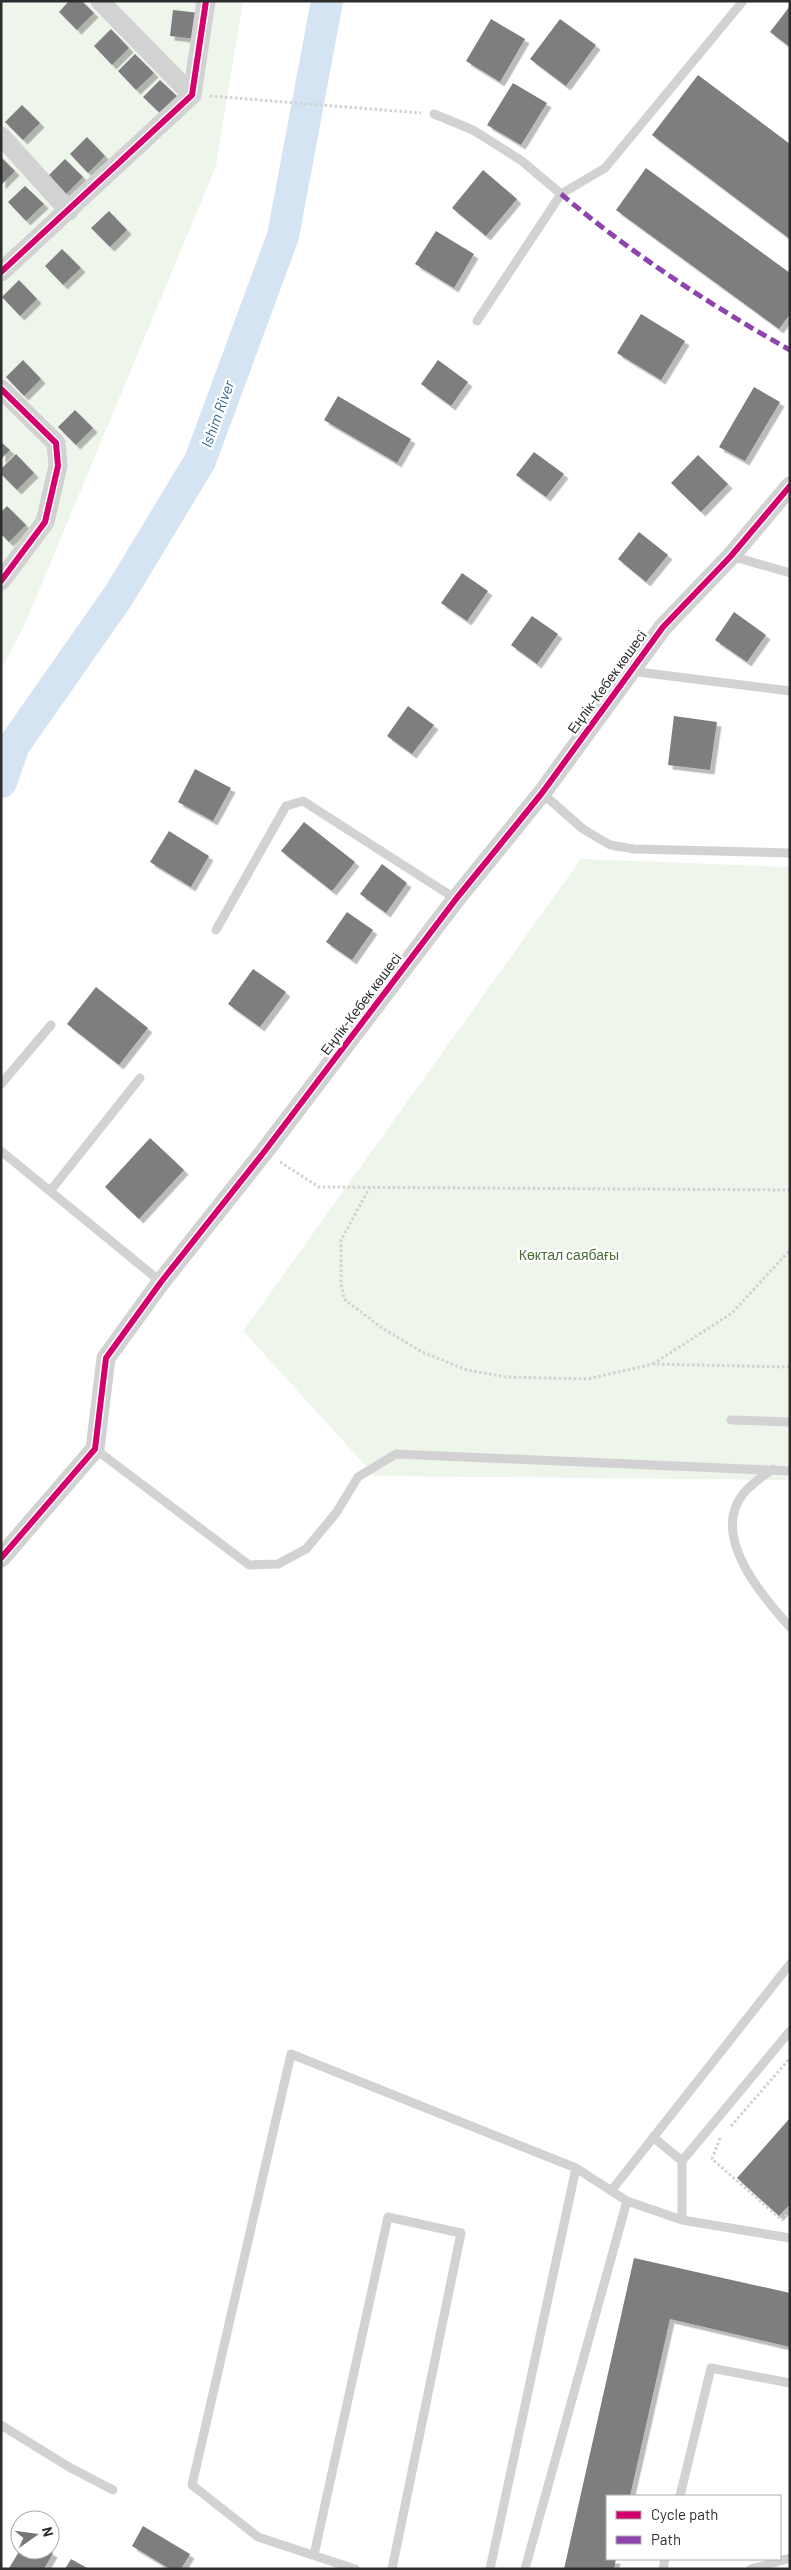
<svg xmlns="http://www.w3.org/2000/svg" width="791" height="2570" font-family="Barlow,sans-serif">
  <defs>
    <filter id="shadow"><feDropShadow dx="4.5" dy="4.5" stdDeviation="0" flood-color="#0004"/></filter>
  </defs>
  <rect width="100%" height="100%" fill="#fff"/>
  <path fill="#eef5ea" d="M1,1H243L216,166L25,624L1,670Z
    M581,859L790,867V1480L375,1476L243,1331Z"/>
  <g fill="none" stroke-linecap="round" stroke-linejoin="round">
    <path stroke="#d4e4f3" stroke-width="32" d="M1,782L14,745L119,595L200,461L283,236L327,1"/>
  </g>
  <path fill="#7e7e7e" filter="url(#shadow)" d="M69,1H82L94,13L77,30L59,12Z
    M790,6V47L770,32Z
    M173,10L199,13L196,39L170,36Z
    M491,19L525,39L500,82L466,61Z
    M560,19L596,45L566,86L530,59Z
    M111,29L129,48L112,65L94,46Z
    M135,54L154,73L136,90L118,71Z
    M698,75L790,144V239L652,135Z
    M160,80L179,98L162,115L143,97Z
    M513,83L547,103L521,145L487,125Z
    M22,105L40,123L23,140L5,122Z
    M87,137L105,156L88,173L70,154Z
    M1,157L15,171L1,185Z
    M65,159L83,177L66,194L48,176Z
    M646,168L790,273V314L779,329L616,210Z
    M483,170L517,199L486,236L452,208Z
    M25,186L44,204L26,221L8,202Z
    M109,211L127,230L110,247L91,228Z
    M436,231L474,254L454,288L415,264Z
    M62,249L81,268L63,285L45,266Z
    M19,280L37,299L20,316L2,297Z
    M641,314L685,341L661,380L617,353Z
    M23,360L41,379L24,396L6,377Z
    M438,360L468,382L451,406L421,384Z
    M754,387L780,402L745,461L719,447Z
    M338,396L411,439L397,463L324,420Z
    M75,410L93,428L76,445L58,427Z
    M1,442L10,450L1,459Z
    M534,452L564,474L546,497L516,475Z
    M16,454L34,473L17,490L1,474V469Z
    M698,455L728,484L701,512L671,483Z
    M7,506L26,525L9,542L1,534V512Z
    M639,532L668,555L646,582L618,559Z
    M462,573L488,591L467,621L441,603Z
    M734,612L766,635L747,662L715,640Z
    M532,616L558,634L537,664L511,645Z
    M408,706L434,725L412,754L387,736Z
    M674,716L717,722L710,770L668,765Z
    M195,769L231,788L213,821L178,802Z
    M304,822L355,862L332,891L281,851Z
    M169,831L209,856L191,887L150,862Z
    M382,864L407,883L386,913L360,894Z
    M347,912L373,930L352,960L326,942Z
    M253,969L286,992L260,1027L228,1004Z
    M96,987L148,1028L119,1065L67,1024Z
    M150,1138L184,1170L139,1219L105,1187Z
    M790,2118V2204L779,2216L737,2178Z
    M634,2258L790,2293V2347L670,2319L630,2496H607V2559H616L614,2569H564Z
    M143,2526L190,2554L181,2569H170L132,2546Z
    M20,2550H48L53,2553L44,2569H11L9,2568Z
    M71,2559L89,2569H65Z"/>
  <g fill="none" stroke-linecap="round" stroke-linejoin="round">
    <path stroke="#d2d2d2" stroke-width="3" stroke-dasharray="2.5 2.5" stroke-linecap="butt" d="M210,96L421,113
      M280,1162L319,1187L790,1190
      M370,1187L341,1240V1283L344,1299L382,1328L422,1352L467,1370L506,1377L588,1379L653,1364L790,1367
      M653,1364L732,1313L790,1250
      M731,2126L790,2058
      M720,2138L712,2159L782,2220L790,2211"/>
    <path stroke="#d2d2d2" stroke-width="9" d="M434,114L473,130L522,161L561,194
      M477,321L561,194L605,168L743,1
      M731,556L790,573
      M630,671L790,691
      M542,793L583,829L610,845L634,849L790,853
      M216,930L286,806L303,801L456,899
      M1,1084L51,1025
      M1,1151L161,1282
      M51,1190L140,1078
      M731,1420L790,1422
      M95,1449L249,1565L278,1564L306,1549L336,1513L358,1477L396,1454L790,1471
      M773,1469C763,1476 751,1484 743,1494C710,1536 762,1596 790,1627
      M653,2137L682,2161
      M611,2191L790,1964
      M682,2220V2161L790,2031
      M1,2425L69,2467L113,2490
      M680,2496L711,2368L790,2383
      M314,2555L388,2217L461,2233L392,2569
      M355,2569L258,2537L192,2485L291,2054L576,2168L627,2201
      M490,2569L576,2168
      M525,2569L627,2201L682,2220L790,2238
      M663,2569L665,2559
      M751,2569L790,2558"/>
    <path stroke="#d2d2d2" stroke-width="19" d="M100,1L192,95
      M1,136L69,211
      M1,272L192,95L206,1
      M1,389L56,443L58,466L45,522L1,581
      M1,1558L95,1449L106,1358L161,1282L264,1152L456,899L542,793L663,627L731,556L790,486"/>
    <path stroke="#8e44ad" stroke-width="5" stroke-dasharray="10 5" stroke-linecap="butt" d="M561,194C631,253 710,305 790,350"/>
    <g stroke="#fff" stroke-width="9">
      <path id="cycleway" d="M1,272L192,95L206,1
        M1,389L56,443L58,466L45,522L1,581
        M1,1558L95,1449L106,1358L161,1282L264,1152L456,899L542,793L663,627L731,556L790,486"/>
    </g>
    <use href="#cycleway" stroke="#d6006c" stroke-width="6"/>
  </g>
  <g text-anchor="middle" stroke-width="5" stroke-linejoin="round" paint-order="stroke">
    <g font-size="14" fill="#2d2d2d" stroke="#fff">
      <text transform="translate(607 682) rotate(-54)" y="5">Еңлік-Кебек көшесі</text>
      <text transform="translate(361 1004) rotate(-53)" y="5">Еңлік-Кебек көшесі</text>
    </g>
    <g font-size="14" fill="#4a6c36" stroke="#fff">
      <text x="569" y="1260">Көктал саябағы</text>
    </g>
    <g font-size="15" font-style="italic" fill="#336696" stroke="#fff">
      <text transform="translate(218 414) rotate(-70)" y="5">Ishim River</text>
    </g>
  </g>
  <rect width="791" height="2570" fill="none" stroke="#2d2d2d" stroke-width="5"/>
  <rect x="606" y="2495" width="175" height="65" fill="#ffffff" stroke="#ababab"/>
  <rect x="616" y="2511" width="25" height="8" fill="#d6006c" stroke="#ababab"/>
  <text x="651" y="2520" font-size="15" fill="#2d2d2d">Cycle path</text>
  <rect x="616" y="2536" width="25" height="8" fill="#8e44ad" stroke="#ababab"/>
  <text x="651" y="2545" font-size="15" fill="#2d2d2d">Path</text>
  <g transform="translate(35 2535) rotate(76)"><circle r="24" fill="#ffffff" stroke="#ababab"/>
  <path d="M0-4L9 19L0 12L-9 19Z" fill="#767676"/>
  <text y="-8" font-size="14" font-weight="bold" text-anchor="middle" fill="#2d2d2d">N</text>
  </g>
</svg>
